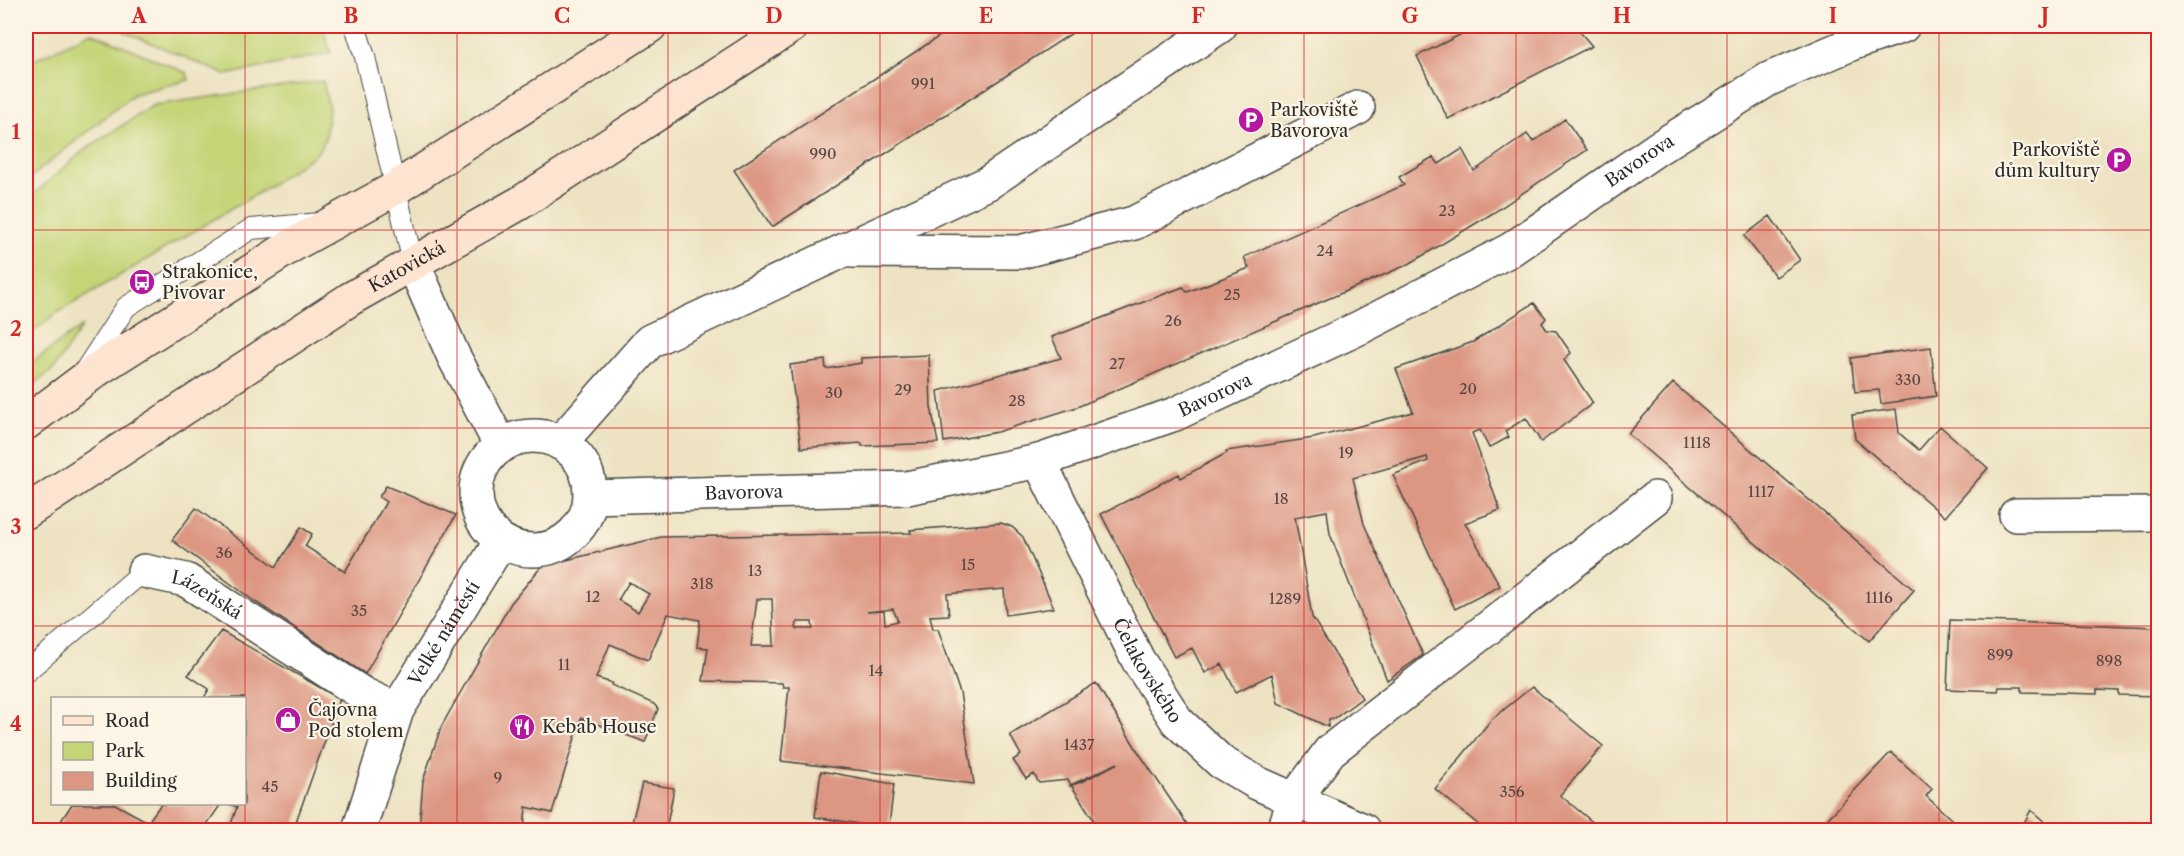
<svg xmlns="http://www.w3.org/2000/svg" width="2184" height="856" font-family="'Libre Caslon Text',serif">
  <rect width="100%" height="100%" fill="#fcf5e5"/>
  <filter id="ink" filterUnits="userSpaceOnUse"><feTurbulence type="fractalNoise" baseFrequency=".0167" numOctaves="2"/><feDisplacementMap in="SourceGraphic" scale="12" xChannelSelector="R" yChannelSelector="G"/><feConvolveMatrix kernelMatrix="1 2 1 2 8 2 1 2 1" color-interpolation-filters="sRGB"/></filter>
  <filter id="wash" filterUnits="userSpaceOnUse"><feTurbulence type="fractalNoise" baseFrequency=".008" numOctaves="4" result="noise"/><feDisplacementMap in="SourceGraphic" scale="24" xChannelSelector="R" yChannelSelector="G"/><feGaussianBlur stdDeviation="1.35" result="paint"/><feColorMatrix in="noise" values="0 0 0 0 0 0 0 0 0 0 0 0 0 0 0 0 0 1.4 0 .05"/><feComposite in="paint" operator="in"/></filter>
  <g filter="url(#wash)">
    <rect width="100%" height="100%" fill="#ede3c2"/>
    <path fill="#c4d477" stroke="#788051" stroke-width="1.5" d="M121,26H322L331,53L226,75L123,31Z
      M91,32L187,73L189,80L134,94L26,181V64Z
      M323,81L329,109L325,140L316,154L263,190L57,313L26,337V201L84,150L154,105Z
      M82,326L54,369L26,390V367Z"/>
    <g id="blocks">
      <path fill="#dc9682" fill-rule="evenodd" d="M955,26H1083L772,227L734,170Z
        M1478,26H1575L1592,46L1448,119L1417,56Z
        M1565,119L1587,150L1493,213L1409,264L1077,407L997,432L944,442L938,391L1061,358L1052,337L1183,287L1187,292L1249,268L1244,257L1404,185L1399,177L1433,157L1439,164L1462,149L1474,171L1527,134L1533,142Z
        M1770,216L1800,260L1776,277L1744,236Z
        M1534,303L1546,318L1542,323L1547,330L1556,331L1571,353L1564,360L1593,403L1541,442L1526,418L1505,431L1509,437L1489,448L1480,430L1472,433L1500,510L1465,523L1500,586L1455,609L1393,475L1428,461L1427,457L1353,478L1364,524L1423,655L1387,680L1330,534L1327,511L1295,517L1312,617L1362,698L1335,718L1329,719L1328,727L1278,703L1272,674L1236,692L1222,664L1205,673L1192,648L1174,657L1101,514L1179,474L1181,478L1227,453L1226,451L1314,438L1413,412L1396,369L1473,342Z
        M1931,347L1936,396L1881,404L1879,390L1855,392L1851,358Z
        M929,355L931,407L938,443L862,446L861,443L801,448L790,365L825,360L826,369L861,363V358Z
        M1673,383L1914,590L1869,641L1628,434Z
        M1896,409L1899,433L1919,450L1940,426L1988,468L1945,517L1855,439L1852,415Z
        M386,486L456,515L365,674L254,601L172,540L196,508L276,567L301,527L312,534L305,546L345,572L386,502L379,497Z
        M1001,523L1012,527L1023,537L1054,608L1006,615L1004,589L947,594L949,615L930,616L933,629H938L960,693L974,784L781,761L789,687H783L782,683L703,681L708,648L697,647L700,620L668,614L648,660L610,644L596,678L612,683L611,685L654,704L658,709L645,742L581,718L552,813L526,807L524,830H419L423,781L441,727L511,603L542,566L661,537L911,533L910,530ZM629,582L649,594L638,612L618,600ZM757,599H772L774,646H751ZM893,609L898,621L885,624L884,611L867,612ZM797,622H812L813,629H796Z
        M1950,620L2158,627V696L2119,695V691L2097,690V694L2022,692V687H1999L1998,691L1947,689Z
        M221,631L340,699L293,830H229L237,807L229,804H244V698H204L209,689L188,675Z
        M1096,683L1139,753L1191,830H1100L1068,780L1039,783L1034,774L1026,779L1013,760L1021,755L1010,735ZM1118,763L1081,782L1069,786Z
        M1532,687L1603,746L1560,795L1602,830H1485L1435,789L1491,720Z
        M1891,752L1932,789L1926,796L1963,830H1817Z
        M821,771L894,784L889,826L879,827L815,817Z
        M642,783L674,788L666,830H630Z
        M72,804H115L148,822L161,804H221L203,830H55Z
        M2031,810L2054,830H2020Z"/>
    </g>
  </g>
  <g filter="url(#ink)">
    <use href="#blocks" fill-opacity="0" stroke="#484742" stroke-width="1.5"/>
    <g fill="none" stroke-linecap="round" stroke-linejoin="round">
      <g stroke="#484742" stroke-width="22">
        <path id="lane" d="M355,26L365,57L413,263
          M85,370L126,307L251,229L320,223
          M26,672L144,571"/>
      </g>
      <g stroke="#484742" stroke-width="36">
        <g id="street">
          <path d="M851,251L1020,252L1134,223L1358,108"/>
          <path d="M413,263L453,355L501,446"/>
          <circle cx="533" cy="493" r="57"/>
          <path d="M560,443L650,341L988,183L1220,26"/>
          <path id="s1" d="M1039,461L1138,660L1177,721L1221,762L1257,783L1363,830"/>
          <path id="s2" d="M591,497L907,488L1039,461L1175,414L1361,327L1510,250L1658,148L1769,79L1851,44L1903,26"/>
          <path d="M2016,515L2158,514"/>
          <path id="s3" d="M144,571L186,580L363,694L397,710"/>
          <path id="s4" d="M359,830L397,710L501,541"/>
          <path d="M1284,830L1294,800L1330,751L1655,498"/>
        </g>
      </g>
      <g stroke="#484742" stroke-width="36">
        <g id="secondary">
          <path d="M26,423L98,369L294,244L396,188L650,26"/>
          <path id="s5" d="M26,512L350,299L520,203L792,26"/>
        </g>
      </g>
      <use href="#lane" stroke="#fff" stroke-width="20"/>
      <use href="#street" stroke="#fff" stroke-width="33"/>
      <use href="#secondary" stroke="#fde4d1" stroke-width="33"/>
    </g>
  </g>
  <path fill="none" stroke="#d62828" stroke-width="1.5" stroke-opacity="0.55" d="M245,26V830M457,26V830M668,26V830M880,26V830M1092,26V830M1304,26V830M1516,26V830M1727,26V830M1939,26V830M26,230H2158M26,428H2158M26,626H2158"/>
  <defs>
    <g id="parking-disc" transform="scale(1.35)"><circle r="9.5" fill="#b5179e" stroke="#fcf5e5"/><path d="M-3.5-5.5H1a3.5 3.5 0 0 1 0 7H-1V5.5H-3.5ZM-1-3.4V-.6H.8a1.4 1.4 0 0 0 0-2.8Z" fill="#fff"/></g>
    <g id="bus-disc" transform="scale(1.35)"><circle r="9.5" fill="#b5179e" stroke="#fcf5e5"/><path d="M-5-6H5V4H4V6H2V4H-2V6H-4V4H-5ZM-3.5-4V0h7V-4ZM-3.5 1.2v1.5H-2V1.2ZM2 1.2v1.5H3.5V1.2Z" fill="#fff"/></g>
    <g id="shop-disc" transform="scale(1.35)"><circle r="9.5" fill="#b5179e" stroke="#fcf5e5"/><path d="M-5-2.5h2.3a2.7 3.5 0 0 1 5.4 0H5L5.5 6h-11ZM-1.5-2.5h3a1.5 2.3 0 0 0-3 0Z" fill="#fff"/></g>
    <g id="restaurant-disc" transform="scale(1.35)"><circle r="9.5" fill="#b5179e" stroke="#fcf5e5"/><path d="M-5-6h1v4h1v-4h1v4h1v-4h1v5L-1.5 .5V6h-2V.5L-5-1ZM5-6V6H3V1.5H1.5Q1.5-4 5-6Z" fill="#fff"/></g>
  </defs>
  <g fill-rule="evenodd">
    <use href="#parking-disc" x="1251" y="120"/>
    <use href="#parking-disc" x="2119" y="160"/>
    <use href="#bus-disc" x="142" y="282"/>
    <use href="#shop-disc" x="288" y="720"/>
    <use href="#restaurant-disc" x="522" y="727"/>
  </g>
  <g text-anchor="middle" stroke-width="4.5" stroke-linejoin="round" paint-order="stroke">
    <g font-size="15" fill="#574641">
      <text x="923" y="89">991</text>
      <text x="823" y="159">990</text>
      <text x="1447" y="216">23</text>
      <text x="1325" y="256">24</text>
      <text x="1232" y="300">25</text>
      <text x="1173" y="326">26</text>
      <text x="1117" y="369">27</text>
      <text x="1908" y="385">330</text>
      <text x="1468" y="394">20</text>
      <text x="903" y="395">29</text>
      <text x="834" y="398">30</text>
      <text x="1017" y="406">28</text>
      <text x="1697" y="448">1118</text>
      <text x="1346" y="458">19</text>
      <text x="1761" y="497">1117</text>
      <text x="1281" y="504">18</text>
      <text x="224" y="558">36</text>
      <text x="968" y="570">15</text>
      <text x="755" y="576">13</text>
      <text x="702" y="589">318</text>
      <text x="593" y="602">12</text>
      <text x="1879" y="603">1116</text>
      <text x="1285" y="604">1289</text>
      <text x="359" y="616">35</text>
      <text x="2000" y="660">899</text>
      <text x="2109" y="666">898</text>
      <text x="564" y="670">11</text>
      <text x="876" y="676">14</text>
      <text x="1079" y="750">1437</text>
      <text x="498" y="783">9</text>
      <text x="270" y="792">45</text>
      <text x="1512" y="797">356</text>
    </g>
    <g font-size="18" fill="#2b2b2b" stroke="#fcf5e5" text-anchor="start">
      <text x="1270" y="116">Parkoviště<tspan x="1270" dy="21">Bavorova</tspan></text>
      <text x="2100" y="156" text-anchor="end">Parkoviště<tspan x="2100" dy="21">dům kultury</tspan></text>
      <text x="162" y="278">Strakonice,<tspan x="162" dy="21">Pivovar</tspan></text>
      <text x="308" y="716">Čajovna<tspan x="308" dy="21">Pod stolem</tspan></text>
      <text x="542" y="733">Kebab House</text>
    </g>
    <g font-size="18" fill="#2b2b2b" stroke="#fcf5e5">
      <text dy="6" stroke="none"><textPath href="#s2" startOffset="1125">Bavorova</textPath></text>
      <text dy="6" stroke="none"><textPath href="#s5" startOffset="453">Katovická</textPath></text>
      <text dy="6" stroke="none"><textPath href="#s2" startOffset="639">Bavorova</textPath></text>
      <text dy="6" stroke="none"><textPath href="#s2" startOffset="153">Bavorova</textPath></text>
      <text dy="6" stroke="none"><textPath href="#s3" startOffset="68">Lázeňská</textPath></text>
      <text dy="6" stroke="none"><textPath href="#s4" startOffset="216">Velké náměstí</textPath></text>
      <text dy="6" stroke="none"><textPath href="#s1" startOffset="236">Čelakovského</textPath></text>
    </g>
  </g>
  <rect width="2184" height="856" fill="none" stroke="#fcf5e5" stroke-width="66"/>
  <rect x="51" y="697" width="195" height="108" fill="#fcf5e5" stroke="#a8a49b" stroke-width="1.5"/>
  <rect x="63" y="716" width="30" height="9" fill="#fde4d1" stroke="#a8a49b" stroke-width="1.5"/>
  <text x="105" y="727" font-size="18" fill="#2b2b2b">Road</text>
  <rect x="63" y="742" width="30" height="18" fill="#c4d477" stroke="#a8a49b" stroke-width="1.5"/>
  <text x="105" y="757" font-size="18" fill="#2b2b2b">Park</text>
  <rect x="63" y="772" width="30" height="18" fill="#dc9682" stroke="#a8a49b" stroke-width="1.5"/>
  <text x="105" y="787" font-size="18" fill="#2b2b2b">Building</text>
  <rect x="33" y="33" width="2118" height="790" fill="none" stroke="#d62828" stroke-width="2"/>
  <g font-size="20" text-anchor="middle" font-weight="bold" fill="#d62828">
    <text x="139" y="23">A</text>
    <text x="351" y="23">B</text>
    <text x="562" y="23">C</text>
    <text x="774" y="23">D</text>
    <text x="986" y="23">E</text>
    <text x="1198" y="23">F</text>
    <text x="1410" y="23">G</text>
    <text x="1622" y="23">H</text>
    <text x="1833" y="23">I</text>
    <text x="2045" y="23">J</text>
    <text x="16" y="139">1</text>
    <text x="16" y="336">2</text>
    <text x="16" y="534">3</text>
    <text x="16" y="731">4</text>
  </g>
</svg>
